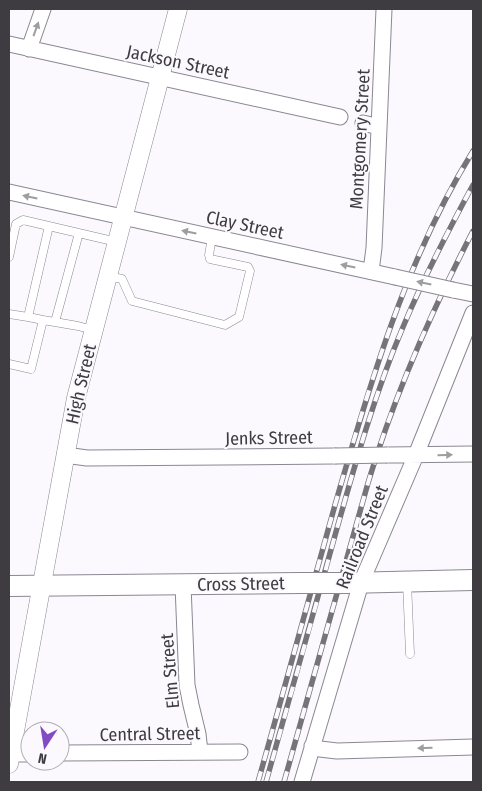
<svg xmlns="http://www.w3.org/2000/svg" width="482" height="791" font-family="'Fira Sans Condensed',sans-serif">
  <rect width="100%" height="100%" fill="#fbf9fe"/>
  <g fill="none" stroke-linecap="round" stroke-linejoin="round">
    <g stroke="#8b8793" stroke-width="9">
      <path id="service" d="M9,257L16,224L23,220L117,242
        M108,276L122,279L132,301L225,325L239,317L250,271L248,267L210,259L209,255L212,237
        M9,314L28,317
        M43,320L28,317L49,226
        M55,322L79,233
        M9,364L31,369L43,320L78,326L93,330
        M407,582L410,654"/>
    </g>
    <g stroke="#8b8793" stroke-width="17">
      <path id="minor" d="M9,44L340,117
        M29,49L43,9
        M363,123L379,127
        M9,192L395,277
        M371,271L374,248L384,9
        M453,290L473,294
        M65,455L87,458L335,456
        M387,455L473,454
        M183,585L187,685L191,705L198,734L200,752
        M312,746L320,749L337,751L473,747
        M60,753L240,752
        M9,754H30
        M302,782L361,583L416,455L473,313"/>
    </g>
    <g stroke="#8b8793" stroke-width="19">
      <path id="tertiary" d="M9,764L76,398L178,9"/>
    </g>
    <g stroke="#8b8793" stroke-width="22">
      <path id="secondary" d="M346,583L473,580
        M9,586L302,583"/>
    </g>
    <use href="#service" stroke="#fff" stroke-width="8"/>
    <use href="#minor" stroke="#fff" stroke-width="15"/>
    <use href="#tertiary" stroke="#fff" stroke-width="18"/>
    <use href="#secondary" stroke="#fff" stroke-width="20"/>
    <g stroke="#767479" stroke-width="5.5">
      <path id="rail" d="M258,782C284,690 309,598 335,505C370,383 406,259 473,151
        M266,782C289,701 312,620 334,539C354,468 374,395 403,327C423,279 448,231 473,185
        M284,782L368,483C394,396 431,312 473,231"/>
    </g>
    <use href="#rail" stroke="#fbf9fe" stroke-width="4" stroke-dasharray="11" stroke-linecap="butt"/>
    <g stroke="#8b8793" stroke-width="17" stroke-linecap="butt">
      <path id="minor-bridge" d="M395,277L453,290
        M335,456L387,455"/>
    </g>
    <g stroke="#8b8793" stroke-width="22" stroke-linecap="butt">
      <path id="secondary-bridge" d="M302,583H346"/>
    </g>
    <use href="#minor-bridge" stroke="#fff" stroke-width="15"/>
    <use href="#secondary-bridge" stroke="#fff" stroke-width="20"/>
  </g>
  <defs><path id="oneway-solid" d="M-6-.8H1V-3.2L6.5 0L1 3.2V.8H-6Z" transform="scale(1.25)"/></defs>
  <g fill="#9e9ea0">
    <use href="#oneway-solid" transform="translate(36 29) rotate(-70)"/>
    <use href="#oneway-solid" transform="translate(30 197) rotate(-168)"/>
    <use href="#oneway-solid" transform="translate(189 232) rotate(-168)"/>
    <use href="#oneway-solid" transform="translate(348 266) rotate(-168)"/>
    <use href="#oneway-solid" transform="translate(424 283) rotate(-168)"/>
    <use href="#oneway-solid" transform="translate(445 455) rotate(-1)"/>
    <use href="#oneway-solid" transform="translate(425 748) rotate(178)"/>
  </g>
  <g text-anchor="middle" stroke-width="4" stroke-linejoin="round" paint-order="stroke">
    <g font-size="18" fill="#3e3c41" stroke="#fbf9fe">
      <text transform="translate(178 62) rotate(12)" y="6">Jackson Street</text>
      <text transform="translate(360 139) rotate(-87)" y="6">Montgomery Street</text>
      <text transform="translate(245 225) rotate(12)" y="6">Clay Street</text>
      <text transform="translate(81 384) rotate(-77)" y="6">High Street</text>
      <text transform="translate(269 438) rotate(-1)" y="6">Jenks Street</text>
      <text transform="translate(362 537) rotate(-68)" y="6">Railroad Street</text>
      <text transform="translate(241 584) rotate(-1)" y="6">Cross Street</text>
      <text transform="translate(170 671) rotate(-95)" y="6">Elm Street</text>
      <text transform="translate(150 734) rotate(-1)" y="6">Central Street</text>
    </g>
  </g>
  <rect width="482" height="791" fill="none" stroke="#3e3c41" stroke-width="20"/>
  <g transform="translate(45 746) rotate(192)"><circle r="24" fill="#fbf9fe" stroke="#afadb2"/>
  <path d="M0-4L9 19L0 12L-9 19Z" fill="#824bc3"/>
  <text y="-8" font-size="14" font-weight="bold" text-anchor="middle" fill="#3e3c41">N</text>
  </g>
</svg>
